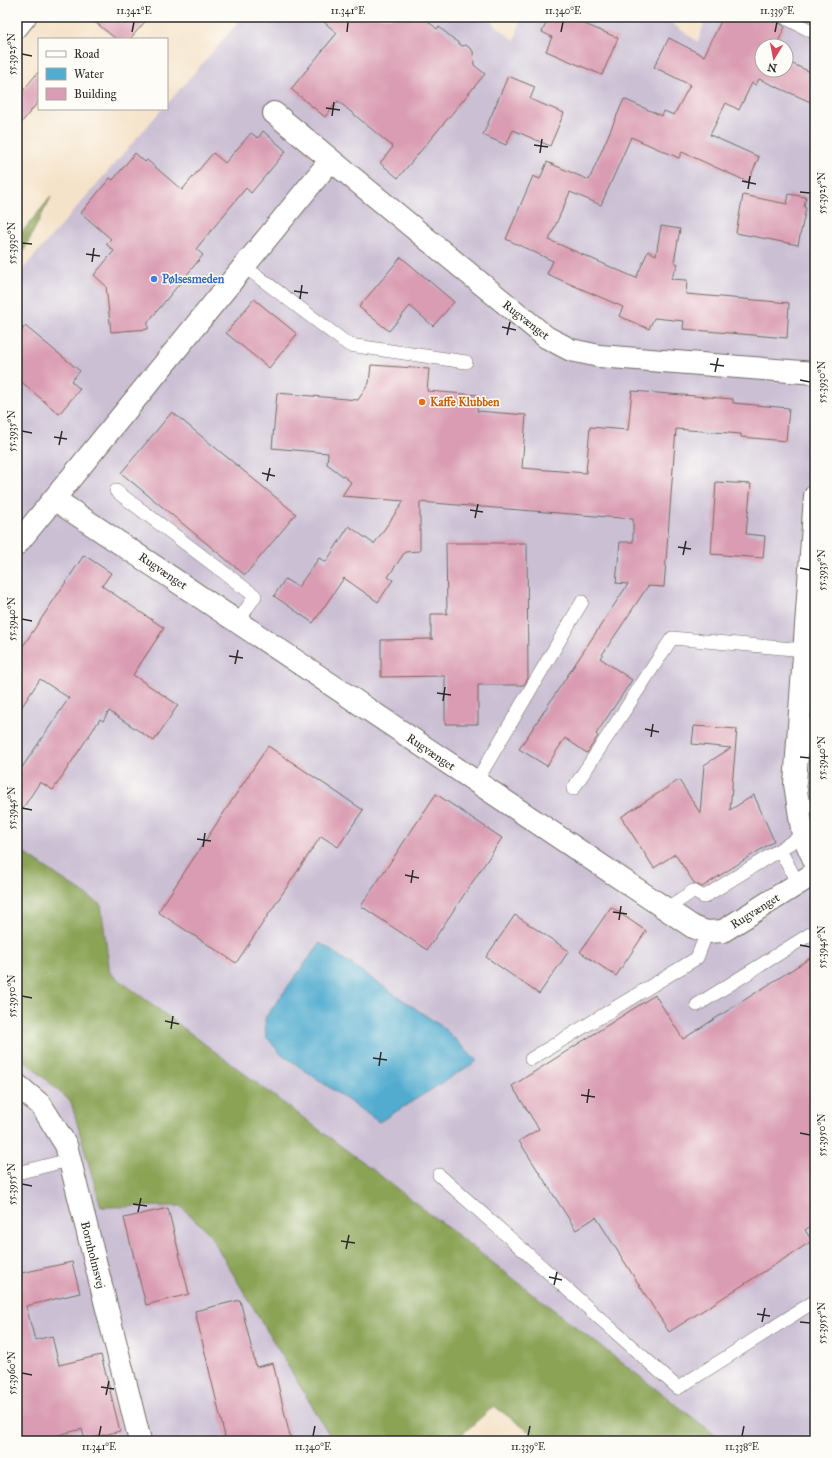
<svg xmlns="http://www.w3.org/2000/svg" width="832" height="1458" font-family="'IM FELL Great Primer',serif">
  <rect width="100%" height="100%" fill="#fdfcf7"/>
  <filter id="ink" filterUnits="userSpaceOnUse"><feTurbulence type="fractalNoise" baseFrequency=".025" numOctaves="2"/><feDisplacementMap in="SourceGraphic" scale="8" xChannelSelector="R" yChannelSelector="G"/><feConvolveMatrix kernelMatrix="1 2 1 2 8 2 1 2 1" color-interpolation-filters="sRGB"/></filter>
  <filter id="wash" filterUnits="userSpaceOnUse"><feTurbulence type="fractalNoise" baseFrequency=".012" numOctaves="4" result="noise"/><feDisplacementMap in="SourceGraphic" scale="16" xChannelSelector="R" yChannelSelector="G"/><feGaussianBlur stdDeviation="0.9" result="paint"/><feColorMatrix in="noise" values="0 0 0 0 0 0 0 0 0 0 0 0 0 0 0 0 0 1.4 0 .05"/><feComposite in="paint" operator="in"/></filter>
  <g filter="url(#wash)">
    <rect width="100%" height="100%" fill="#f5e3c9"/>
    <path fill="#cbbfd4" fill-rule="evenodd" d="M243,17H485L515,41L521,17H663L698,42L706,17H815V1431L800,1441H723L377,1173L110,973L101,905L17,848V276L162,109H167V104ZM762,46H786V70H762Z
      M17,1054L71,1102L101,1207L180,1206L208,1232L333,1441H17Z"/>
    <path fill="#8aa354" stroke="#5a6740" d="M51,197L17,264V238Z
      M17,848L101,905L110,973L377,1173L723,1441H542L494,1406L460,1436L464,1441H333L208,1232L180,1206L101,1207L71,1102L17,1054Z"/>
    <path fill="#51accf" stroke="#3e6c7d" d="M320,943L444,1028L477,1061L379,1122L280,1053L266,1036L265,1018Z"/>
    <g id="blocks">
      <path fill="#da9cb2" d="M89,17H149L130,39H116Z
        M318,17H423L437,29L439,27L462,46L466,45L473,51L474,65L485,74L398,178L380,163L393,147L338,101L325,117L291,89L337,33Z
        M549,17H568L618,38L602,75L546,51L552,37L542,32Z
        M723,17H776L778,22L785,27L776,46H762V70H786V61L815,74V104L759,79L756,85L752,83L739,110L726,103L710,135L759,157L748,182L682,152L679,158L631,137L601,205L570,192L549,240L636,278L648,251L656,255L661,226L680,229L674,262L678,264L671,279L687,280L686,294L789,303L787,338L683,329L684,321L654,318L649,329L619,316L623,307L547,274L553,261L506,239L533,176L540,179L547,162L589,180L624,99L662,116L664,111L674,115L690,85L654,67L669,38L704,56Z
        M39,71V101L17,128V98Z
        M508,76L535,87L530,99L564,113L550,146L513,130L506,145L483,135Z
        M263,131L286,151L251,193L246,188L196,249L203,255L148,322V329L111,332L106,286L94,275L114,251L106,244L111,239L81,213L110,178L113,180L135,153L145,162L147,160L182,190L213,153L225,163L251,133L258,138Z
        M789,194L806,197L804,207L806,208L798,245L736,233L743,195L787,204Z
        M401,257L454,302L433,326L410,306L389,331L359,307Z
        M254,299L297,334L269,368L226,333Z
        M25,326L80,371L71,381L80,389L59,414L17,378V337Z
        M371,365L429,369L427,391L478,395L477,411L526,415L522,468L586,473L590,427L628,430L632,391L733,399V403L789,408L786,441L741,437V434L676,429L664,587L648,586L600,658L632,680L596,734L598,736L587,753L565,738L547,766L519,749L628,584L616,583L620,542H633V519L420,502V551L405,552L388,577L393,580L378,602L344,578L313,623L274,596L285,579L298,587L319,558L326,562L349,526L374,544L404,501L342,496L351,482L327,464L328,453L272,448L277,393L358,400L369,383Z
        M172,412L296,514L245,575L121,473Z
        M716,482L751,484L746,534L765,536L763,558L711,554Z
        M446,543H527L528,678L524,685H478V724H445V676L381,677V640L433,639L431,638V614H447Z
        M84,555L111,573L102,586L164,628L133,675L178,705L154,741L109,711L103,721L100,719L53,790L40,782L17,817V775L69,698L40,679L17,714V655Z
        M694,726L737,729L730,810L754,795L774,841L702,887L694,883L675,854L654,868L621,817L679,780L700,813L704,765L731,748L692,744Z
        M268,746L363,810L338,847L321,836L236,963L158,912Z
        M436,794L502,838L427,950L361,906Z
        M611,907L646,931L616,976L580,952Z
        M515,915L569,951L539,994L486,957Z
        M815,955V1223L805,1230L812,1241L669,1332L596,1217L576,1230L519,1141L539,1129L512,1086L655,995L683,1039Z
        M168,1208L189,1294L146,1305L124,1218Z
        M72,1262L80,1293L26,1306L35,1340L52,1336L59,1365L101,1355L120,1431L85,1440L82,1429L34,1441H17V1274Z
        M240,1300L256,1367L273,1363L291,1441H226L195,1311Z"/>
    </g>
  </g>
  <g filter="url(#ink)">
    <use href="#blocks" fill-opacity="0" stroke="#726b62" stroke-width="1"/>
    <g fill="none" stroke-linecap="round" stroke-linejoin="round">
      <g stroke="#726b62" stroke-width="14">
        <path id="service" d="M784,17L815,33
          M244,266L349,345L466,362
          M116,491L255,596L238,622
          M476,782L582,602
          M573,789L672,638L804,650
          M799,811L815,803
          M780,850L798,884
          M666,909L693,891L704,897L803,835
          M697,1005L815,931
          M531,1059L697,958L707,932
          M17,1173L69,1160
          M439,1175L678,1388L815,1301"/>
      </g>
      <g stroke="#726b62" stroke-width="24">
        <path id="minor" d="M17,27L25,17
          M274,113L546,337L571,350L599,356L815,373
          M815,496L795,784L803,835L815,862
          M54,499L693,927L707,932L723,931L815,873
          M17,544L330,161
          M17,1085L41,1105L66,1145L140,1441"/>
      </g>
      <use href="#service" stroke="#fff" stroke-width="13"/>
      <use href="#minor" stroke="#fff" stroke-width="22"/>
    </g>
  </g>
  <path fill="none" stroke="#2b2b2b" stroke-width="1.5" d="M132,32L134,22M347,32L348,22M561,32L563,22M775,32L777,22M22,54L32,56M326,108L340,110M332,116L334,102M534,145L548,147M540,153L542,139M742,181L756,184M748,189L750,176M800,192L810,193M22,243L32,244M86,254L100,256M92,262L94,248M294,291L308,293M300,299L302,285M502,327L516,330M507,335L510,322M710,364L724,366M715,372L718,358M800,380L810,382M22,431L32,433M54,437L67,439M59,445L62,431M262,473L275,476M267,481L270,468M470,510L483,512M475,518L478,504M678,547L691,549M683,555L686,541M800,568L810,570M22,619L32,621M229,656L243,658M235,664L238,650M437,693L451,695M443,701L445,687M645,729L659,732M651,737L653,724M800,757L810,758M22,808L32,810M197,839L211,841M203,847L205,833M405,875L419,878M411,883L413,870M613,912L627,914M619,920L621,906M800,945L810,947M22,996L32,998M165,1021L179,1024M171,1029L173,1016M373,1058L387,1060M379,1066L381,1052M581,1095L595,1097M587,1103L589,1089M800,1133L810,1135M22,1184L32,1186M133,1204L147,1206M138,1212L141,1198M341,1241L355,1243M346,1249L349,1235M549,1277L562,1280M554,1285L557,1272M757,1314L770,1316M762,1322L765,1308M800,1322L810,1323M22,1373L32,1375M101,1387L114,1389M106,1395L109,1381M99,1436L101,1426M313,1436L315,1426M528,1436L530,1426M742,1436L744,1426"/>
  <circle fill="#3f7fe0" stroke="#fdfcf7" stroke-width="1.5" cx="154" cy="279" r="4"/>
  <circle fill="#e8710a" stroke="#fdfcf7" stroke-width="1.5" cx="422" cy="402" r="4"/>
  <g text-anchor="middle" stroke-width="3" stroke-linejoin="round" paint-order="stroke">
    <g font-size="12" font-weight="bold" fill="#366cbe" stroke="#fdfcf7" text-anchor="start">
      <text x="162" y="283">Pølsesmeden</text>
    </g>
    <g font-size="12" fill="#2b2b2b" stroke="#fdfcf7">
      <text transform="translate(526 320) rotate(38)" y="4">Rugvænget</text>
      <text transform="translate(163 571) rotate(34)" y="4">Rugvænget</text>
      <text transform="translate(431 752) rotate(34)" y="4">Rugvænget</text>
      <text transform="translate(755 911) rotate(-32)" y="4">Rugvænget</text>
      <text transform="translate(93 1255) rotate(76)" y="4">Bornholmsvej</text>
    </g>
    <g font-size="12" font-weight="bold" fill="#c56008" stroke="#fdfcf7" text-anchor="start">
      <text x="430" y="406">Kaffe Klubben</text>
    </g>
  </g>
  <rect width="832" height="1458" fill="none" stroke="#fdfcf7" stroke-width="44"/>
  <rect x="38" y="38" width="130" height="72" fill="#fdfcf7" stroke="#a9a8a5"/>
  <rect x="46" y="51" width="20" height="6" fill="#ffffff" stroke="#a9a8a5"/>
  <text x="74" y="58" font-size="12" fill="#2b2b2b">Road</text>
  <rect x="46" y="68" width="20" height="12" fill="#51accf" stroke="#a9a8a5"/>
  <text x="74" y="78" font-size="12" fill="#2b2b2b">Water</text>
  <rect x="46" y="88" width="20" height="12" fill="#da9cb2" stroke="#a9a8a5"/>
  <text x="74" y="98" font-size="12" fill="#2b2b2b">Building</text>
  <g transform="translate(774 58) rotate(190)"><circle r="19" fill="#fdfcf7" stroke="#a9a8a5"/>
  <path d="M0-3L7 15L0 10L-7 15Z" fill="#d1495b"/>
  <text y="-6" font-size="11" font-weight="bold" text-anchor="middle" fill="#2b2b2b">N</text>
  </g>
  <rect x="22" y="22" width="788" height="1414" fill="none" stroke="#2b2b2b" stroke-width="1.5"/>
  <g font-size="10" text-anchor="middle" fill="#2b2b2b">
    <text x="134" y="14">11.342°E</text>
    <text x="348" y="14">11.341°E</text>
    <text x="563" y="14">11.340°E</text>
    <text x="777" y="14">11.339°E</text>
    <text transform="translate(11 54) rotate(-90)" y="4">55.3925°N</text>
    <text transform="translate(821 193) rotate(-90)" y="4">55.3925°N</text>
    <text transform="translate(11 243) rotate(-90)" y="4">55.3930°N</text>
    <text transform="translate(821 382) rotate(-90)" y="4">55.3930°N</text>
    <text transform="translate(11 431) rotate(-90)" y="4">55.3935°N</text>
    <text transform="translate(821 570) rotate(-90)" y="4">55.3935°N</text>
    <text transform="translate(11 619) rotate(-90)" y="4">55.3940°N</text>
    <text transform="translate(821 758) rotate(-90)" y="4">55.3940°N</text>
    <text transform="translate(11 808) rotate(-90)" y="4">55.3945°N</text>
    <text transform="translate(821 947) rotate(-90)" y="4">55.3945°N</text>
    <text transform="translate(11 996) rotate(-90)" y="4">55.3950°N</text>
    <text transform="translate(821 1135) rotate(-90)" y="4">55.3950°N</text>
    <text transform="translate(11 1184) rotate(-90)" y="4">55.3955°N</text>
    <text transform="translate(821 1323) rotate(-90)" y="4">55.3955°N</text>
    <text transform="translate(11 1373) rotate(-90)" y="4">55.3960°N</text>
    <text x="99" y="1450">11.341°E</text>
    <text x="313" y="1450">11.340°E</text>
    <text x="528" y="1450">11.339°E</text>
    <text x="742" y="1450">11.338°E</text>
  </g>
</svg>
